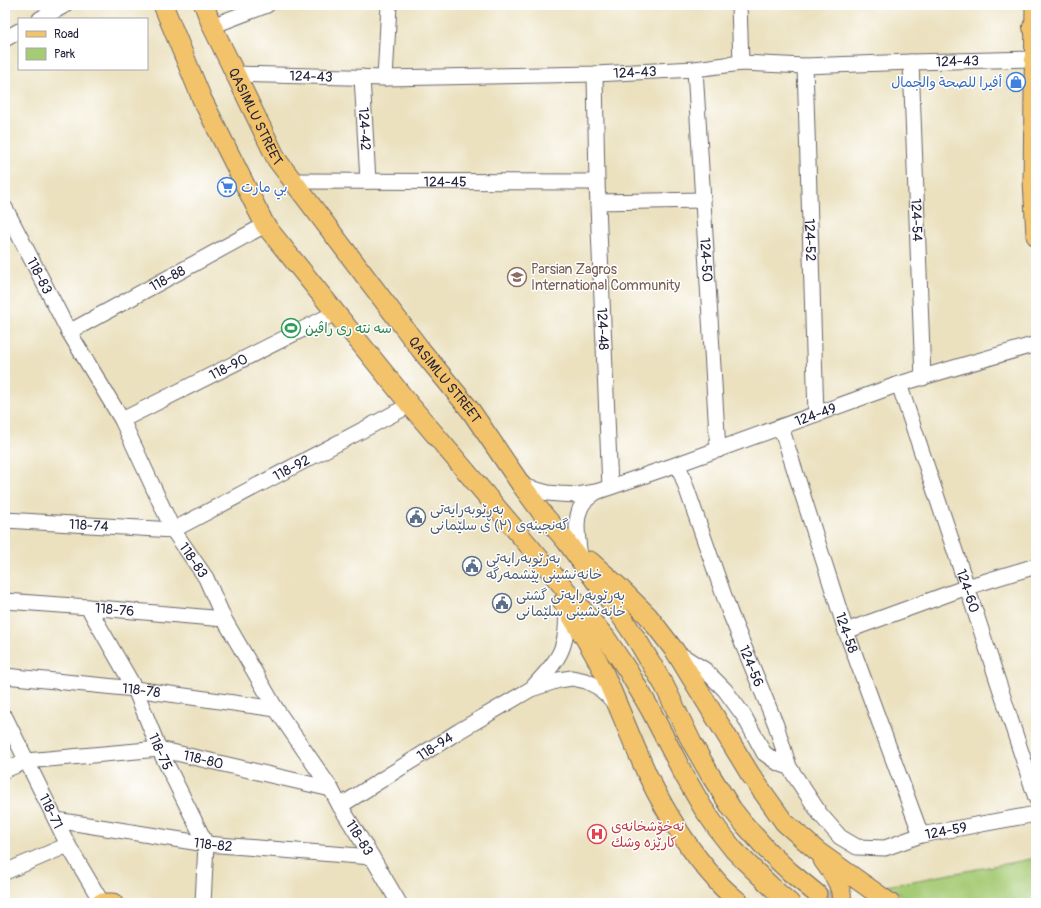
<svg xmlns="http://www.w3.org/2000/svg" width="1041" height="908" font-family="Pangolin,'Playpen Sans Arabic',sans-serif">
  <rect width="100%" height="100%" fill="#fff"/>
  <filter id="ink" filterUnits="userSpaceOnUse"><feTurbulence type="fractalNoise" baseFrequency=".025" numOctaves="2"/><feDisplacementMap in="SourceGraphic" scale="8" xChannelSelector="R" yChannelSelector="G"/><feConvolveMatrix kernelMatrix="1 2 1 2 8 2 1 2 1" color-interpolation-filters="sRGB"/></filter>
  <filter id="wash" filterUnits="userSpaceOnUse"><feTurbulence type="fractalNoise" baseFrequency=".012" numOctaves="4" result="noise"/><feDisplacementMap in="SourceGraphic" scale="16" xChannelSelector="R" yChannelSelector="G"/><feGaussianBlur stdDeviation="0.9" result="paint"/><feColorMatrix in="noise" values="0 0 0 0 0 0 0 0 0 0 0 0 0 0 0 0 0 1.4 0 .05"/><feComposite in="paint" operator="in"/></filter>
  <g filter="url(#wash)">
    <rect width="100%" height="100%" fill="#ebe1bf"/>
    <path fill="#a6cb75" stroke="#647658" d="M1036,858V903H918L901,895L886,886Z"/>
  </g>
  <g filter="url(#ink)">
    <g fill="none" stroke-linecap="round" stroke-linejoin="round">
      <path stroke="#c3bba5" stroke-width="19" stroke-dasharray="19 10" stroke-linecap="butt" d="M817,894L831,903"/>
      <g stroke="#686569" stroke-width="17">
        <g id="minor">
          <path d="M739,5L741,63"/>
          <path d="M40,19L65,5"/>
          <path d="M212,26L267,5"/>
          <path d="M5,39L19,31"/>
          <path id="s1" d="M911,62L923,378"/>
          <path id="s2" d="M805,66L816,414"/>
          <path id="s3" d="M695,69L718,450"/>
          <path id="s4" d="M235,74L385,78L595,74L695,69L741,63L805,66L911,62L1034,59"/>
          <path id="s5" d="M595,74L597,182L610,487"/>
          <path id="s6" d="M362,77L368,181"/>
          <path d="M385,78L389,5"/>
          <path id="s7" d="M293,181L597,182"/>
          <path d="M598,202L703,200"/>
          <path id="s8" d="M5,208L69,332L122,420L173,530L206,578L224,619L276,709L331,789L340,806L372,857L399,903"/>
          <path id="s9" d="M69,332L265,225"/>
          <path id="s10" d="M899,384L967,587L1036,798"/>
          <path id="s11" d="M122,420L335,313"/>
          <path id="s12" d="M781,427L846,631L921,835"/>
          <path id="s13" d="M678,464L730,613L776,725L789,767L820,814L840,837L857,847L885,848L921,835L1036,814"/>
          <path id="s14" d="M522,486L548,493L559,494L577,495L596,492L678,464L899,384L1036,344"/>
          <path id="s15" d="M5,520L173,530L410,405"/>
          <path d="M580,560C579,542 572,518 584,502C588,498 592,495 596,492"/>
          <path id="s16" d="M5,601L88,607L224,619"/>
          <path id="s17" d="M88,607L135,689L159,749L206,844L203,903"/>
          <path d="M846,631L967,587L1036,566"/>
          <path d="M676,652L705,670L725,690L744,716L764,753L778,763L789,767"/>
          <path id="s18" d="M5,676L135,689L276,709"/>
          <path d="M533,687C559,659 569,648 566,607"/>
          <path id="s19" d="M5,717L68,845L102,903"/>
          <path id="s20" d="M5,770L26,761L159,749L331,789"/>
          <path id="s21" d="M340,806L459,731L531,689L559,680L572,678L586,681L598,687L608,696L615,704"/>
          <path id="s22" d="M56,820L206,844L372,857"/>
          <path d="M5,872L68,845"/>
        </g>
      </g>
      <g stroke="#686569" stroke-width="21">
        <g id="major">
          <path d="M163,5L202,99L265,225L410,405L530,547L606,638L628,671L650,709L684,775L703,808L719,831L734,850L753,869L777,892L790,903"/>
          <path id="s23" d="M204,5L212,26L277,160L421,350L471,411L522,486L542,513L566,541L621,616L639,643L651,663L665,687L692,743L711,776L732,809L744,824L767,850L790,872L817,894"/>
          <path d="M1035,5L1033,181L1036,236"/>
          <path d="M590,561L618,586L648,616L675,651L750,774L784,822L817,851L890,903"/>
          <path d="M563,602C577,625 592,648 604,673C619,707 632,742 648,776C666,813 688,849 716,880C723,889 732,896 740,903"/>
          <path d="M823,860C832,873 844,886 841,903"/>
          <path d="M101,903H113"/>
        </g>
      </g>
      <g stroke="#686569" stroke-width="24">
        <path id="highway" d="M1034,27L1036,30"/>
      </g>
      <use href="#minor" stroke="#fff" stroke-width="15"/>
      <use href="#major" stroke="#f2c36a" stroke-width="19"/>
      <use href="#highway" stroke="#f2c36a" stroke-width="22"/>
    </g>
  </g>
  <defs>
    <g id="shop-ring" transform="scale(1)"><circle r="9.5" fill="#fff" stroke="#3f7fe0" stroke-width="1.5"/><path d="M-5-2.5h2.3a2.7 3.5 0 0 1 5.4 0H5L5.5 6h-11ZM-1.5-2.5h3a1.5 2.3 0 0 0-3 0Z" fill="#3f7fe0"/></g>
    <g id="supermarket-ring" transform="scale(1)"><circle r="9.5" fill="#fff" stroke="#3f7fe0" stroke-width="1.5"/><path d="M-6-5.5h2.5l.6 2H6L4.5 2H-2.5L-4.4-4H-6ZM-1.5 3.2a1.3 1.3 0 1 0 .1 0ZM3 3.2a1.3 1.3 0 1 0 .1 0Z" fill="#3f7fe0"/></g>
    <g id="school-ring" transform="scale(1)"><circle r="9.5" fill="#fff" stroke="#8d6e63" stroke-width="1.5"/><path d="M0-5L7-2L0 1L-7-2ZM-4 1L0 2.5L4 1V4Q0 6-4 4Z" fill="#8d6e63"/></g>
    <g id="stadium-ring" transform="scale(1)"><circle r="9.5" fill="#fff" stroke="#2e9e5b" stroke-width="1.5"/><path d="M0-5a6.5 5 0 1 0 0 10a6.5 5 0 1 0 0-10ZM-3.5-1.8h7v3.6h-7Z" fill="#2e9e5b"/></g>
    <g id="civic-ring" transform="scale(1)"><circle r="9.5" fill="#fff" stroke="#5c6f8a" stroke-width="1.5"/><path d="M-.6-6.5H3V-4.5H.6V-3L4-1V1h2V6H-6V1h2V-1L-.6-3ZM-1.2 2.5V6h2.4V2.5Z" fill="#5c6f8a"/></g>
    <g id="hospital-ring" transform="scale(1)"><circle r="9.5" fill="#fff" stroke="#e0444e" stroke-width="1.5"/><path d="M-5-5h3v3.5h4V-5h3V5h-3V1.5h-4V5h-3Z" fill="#e0444e"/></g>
  </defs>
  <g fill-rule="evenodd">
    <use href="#shop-ring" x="1016" y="82"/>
    <use href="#supermarket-ring" x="227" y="187"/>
    <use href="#school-ring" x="517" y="277"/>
    <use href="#stadium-ring" x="291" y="328"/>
    <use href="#civic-ring" x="416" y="517"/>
    <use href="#civic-ring" x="472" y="566"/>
    <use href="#civic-ring" x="502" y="603"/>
    <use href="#hospital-ring" x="597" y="834"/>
  </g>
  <g text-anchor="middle" stroke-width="3" stroke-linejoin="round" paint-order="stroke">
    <g font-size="14" fill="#22223b" stroke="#fff">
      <text dy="5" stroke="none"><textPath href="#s4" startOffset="723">124-43</textPath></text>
      <text dy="5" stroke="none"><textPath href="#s4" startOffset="400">124-43</textPath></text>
      <text dy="5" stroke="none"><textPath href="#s4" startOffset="76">124-43</textPath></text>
      <text dy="5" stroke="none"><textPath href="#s23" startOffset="123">QASIMLU STREET</textPath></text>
      <text dy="5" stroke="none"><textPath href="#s6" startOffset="52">124-42</textPath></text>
      <text dy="5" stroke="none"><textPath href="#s7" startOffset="152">124-45</textPath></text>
      <text dy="5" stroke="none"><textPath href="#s1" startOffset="158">124-54</textPath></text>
      <text dy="5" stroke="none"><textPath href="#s2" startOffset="174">124-52</textPath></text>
      <text dy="5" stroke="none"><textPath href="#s3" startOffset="191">124-50</textPath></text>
      <text dy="5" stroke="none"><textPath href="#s8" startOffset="76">118-83</textPath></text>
      <text dy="5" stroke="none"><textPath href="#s9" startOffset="112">118-88</textPath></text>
      <text dy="5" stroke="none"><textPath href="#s5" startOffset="255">124-48</textPath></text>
      <text dy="5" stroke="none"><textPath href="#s11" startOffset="119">118-90</textPath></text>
      <text dy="5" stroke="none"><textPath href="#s23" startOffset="448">QASIMLU STREET</textPath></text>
      <text dy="5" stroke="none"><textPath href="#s14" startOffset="308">124-49</textPath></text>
      <text dy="5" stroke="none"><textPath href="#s15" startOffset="302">118-92</textPath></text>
      <text dy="5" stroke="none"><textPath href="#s15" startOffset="84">118-74</textPath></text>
      <text dy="5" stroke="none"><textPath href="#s8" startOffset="400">118-83</textPath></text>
      <text dy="5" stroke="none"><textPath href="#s10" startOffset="218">124-60</textPath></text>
      <text dy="5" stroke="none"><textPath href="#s16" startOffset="110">118-76</textPath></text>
      <text dy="5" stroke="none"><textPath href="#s12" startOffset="216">124-58</textPath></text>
      <text dy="5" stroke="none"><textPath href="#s13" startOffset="215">124-56</textPath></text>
      <text dy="5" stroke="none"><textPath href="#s18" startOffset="137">118-78</textPath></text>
      <text dy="5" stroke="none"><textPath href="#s21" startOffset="112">118-94</textPath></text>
      <text dy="5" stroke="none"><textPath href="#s17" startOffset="162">118-75</textPath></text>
      <text dy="5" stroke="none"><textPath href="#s20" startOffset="202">118-80</textPath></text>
      <text dy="5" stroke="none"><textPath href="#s19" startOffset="105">118-71</textPath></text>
      <text dy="5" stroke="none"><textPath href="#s13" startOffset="521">124-59</textPath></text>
      <text dy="5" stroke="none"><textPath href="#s8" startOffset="724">118-83</textPath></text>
      <text dy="5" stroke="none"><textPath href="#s22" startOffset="159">118-82</textPath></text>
    </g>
    <g font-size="14" fill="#366cbe" stroke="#fff" text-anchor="end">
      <text x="1002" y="87">أفيرا للصحة والجمال</text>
      <text x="241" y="192" text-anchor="start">بي مارت</text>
    </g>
    <g font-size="14" fill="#785e54" stroke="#fff" text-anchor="start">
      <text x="531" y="274">Parsian Zagros<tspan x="531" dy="16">International Community</tspan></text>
    </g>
    <g font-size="14" fill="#27864d" stroke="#fff" text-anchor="start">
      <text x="305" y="333">سه نته رى راڤين</text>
    </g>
    <g font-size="14" fill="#4e5e75" stroke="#fff" text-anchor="start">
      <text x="430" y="514">بەڕێوبەرایەتی<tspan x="430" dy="16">گەنجینەی (۲) ی سلێمانی</tspan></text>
      <text x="486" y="563">بەرێوبەرایەتی<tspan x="486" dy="16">خانەنشینی پێشمەرگە</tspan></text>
      <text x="516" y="600">بەرێوبەرایەتی گشتی<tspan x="516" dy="16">خانەنشینی سلێمانی</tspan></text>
    </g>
    <g font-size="14" fill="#be3a42" stroke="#fff" text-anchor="start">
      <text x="611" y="831">نەخۆشخانەی<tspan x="611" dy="16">کارێزە وشك</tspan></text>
    </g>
  </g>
  <rect width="1041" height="908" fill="none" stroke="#fff" stroke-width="20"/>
  <rect x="18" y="18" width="130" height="52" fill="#ffffff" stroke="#a7a7b1"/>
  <rect x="26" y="31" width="20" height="6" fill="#f2c36a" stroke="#a7a7b1"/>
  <text x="54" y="38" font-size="12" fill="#22223b">Road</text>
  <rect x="26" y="48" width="20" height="12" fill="#a6cb75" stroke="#a7a7b1"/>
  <text x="54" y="58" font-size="12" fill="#22223b">Park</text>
</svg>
